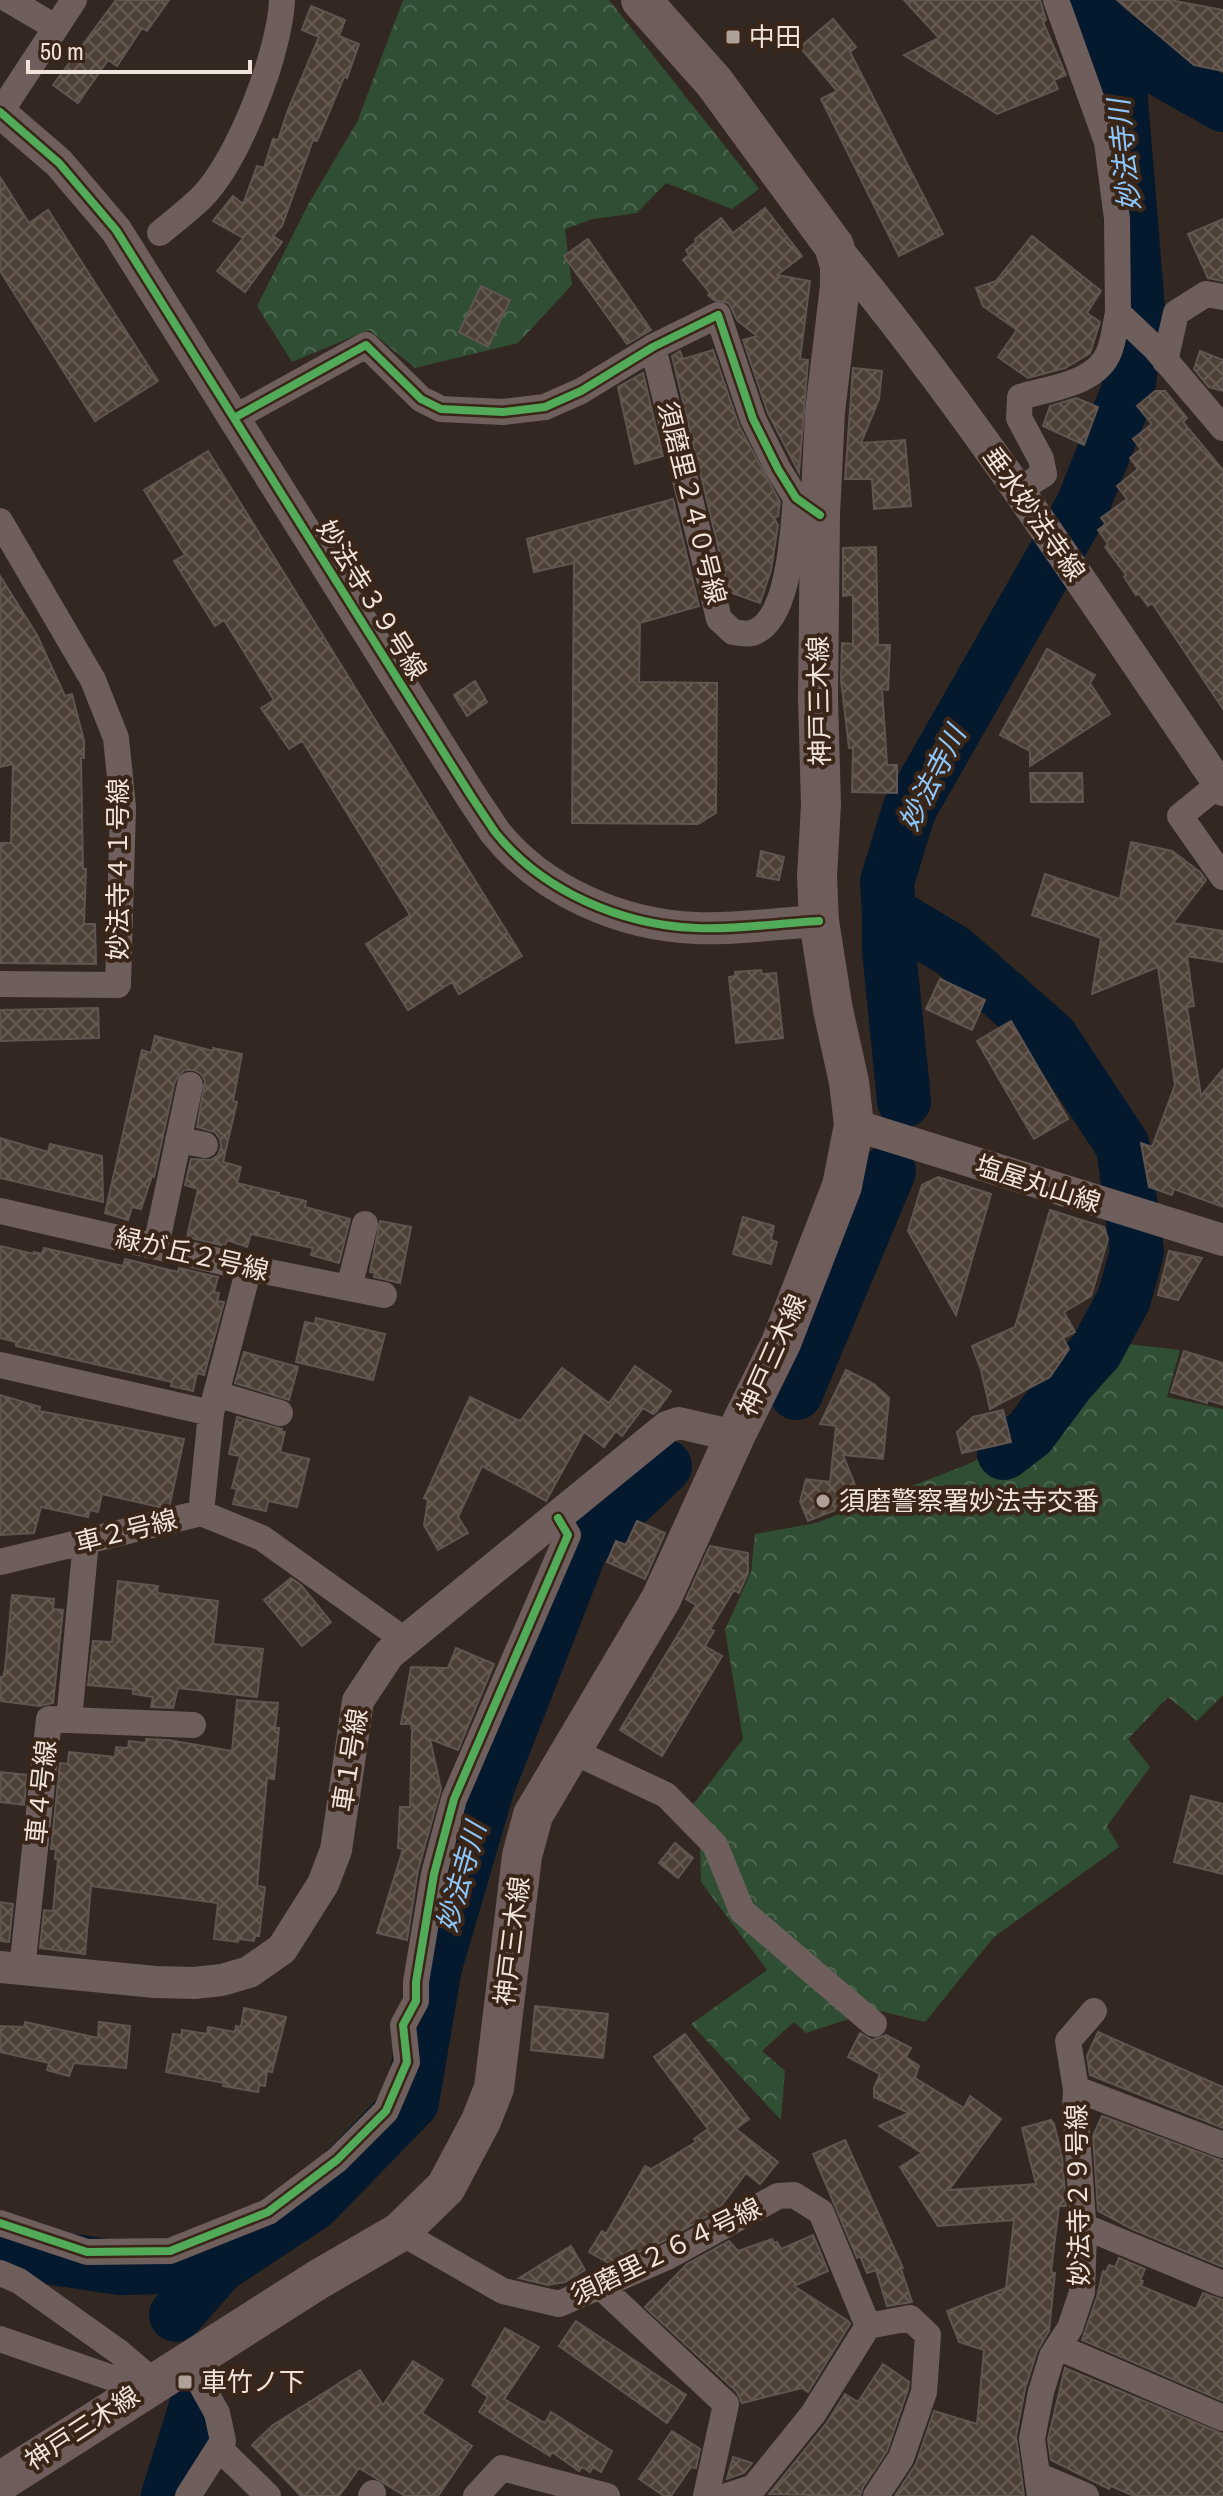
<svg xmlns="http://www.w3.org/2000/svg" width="1223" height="2496" font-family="'Archivo Narrow','Noto Sans JP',sans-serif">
  <defs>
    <pattern id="forest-crowns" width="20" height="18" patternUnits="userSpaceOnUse" patternTransform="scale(2)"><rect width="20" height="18" fill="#304e33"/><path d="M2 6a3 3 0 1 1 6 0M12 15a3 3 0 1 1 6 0" fill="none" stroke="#4e6750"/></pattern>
    <pattern id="building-cross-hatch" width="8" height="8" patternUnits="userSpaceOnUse" patternTransform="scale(2)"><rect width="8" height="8" fill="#4d4037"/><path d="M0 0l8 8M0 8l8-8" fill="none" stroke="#675b53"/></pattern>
  </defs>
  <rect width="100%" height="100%" fill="#322721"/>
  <path fill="url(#forest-crowns)" d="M403,0H609L759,189L732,209L666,183L637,213L593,219L565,229L572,285L518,343L415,368L369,330L292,362L257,306L309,203L357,122Z
    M1085,1339L1180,1350L1167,1397L1223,1409V1695L1197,1721L1168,1697L1128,1739L1150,1767L1107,1826L1119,1847L994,1937L925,2022L876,2010L806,2033L794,2022L762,2051L785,2071L781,2120L691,2024L767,1970L701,1882L700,1846L679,1823L743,1739L725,1630L751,1572L755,1534L816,1523L966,1465L1016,1441Z"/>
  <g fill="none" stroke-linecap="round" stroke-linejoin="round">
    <path stroke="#04192d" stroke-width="54" d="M1104,27L1154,66L1223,105
      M889,913V950L904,1101
      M796,1393L889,1171
      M1004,1453L1030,1433L1068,1382L1096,1351L1124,1299L1137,1252L1123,1146L1051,1037L953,951L889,913L887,882L909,810L1083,505L1128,391L1138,309L1121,99L1104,27L1088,0
      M0,2239L53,2258L120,2268L219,2266L313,2204L412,2102L435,1967L488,1786L582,1546L665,1466
      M176,2315L219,2266
      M168,2496L196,2406"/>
  </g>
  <path fill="url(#building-cross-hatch)" stroke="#605651" stroke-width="2" d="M116,0H169L147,31L142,28L117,66L108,60L78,103L53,85Z
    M904,0H1040L1046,20L1043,22L1066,75L1054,80L1058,89L997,114L904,55L939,38Z
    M1117,0H1170L1223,10V71L1194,65Z
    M311,6L345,20L339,36L359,44L347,78L344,77L317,141L313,140L282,226L273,236L282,242L245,292L217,271L243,238L213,221L233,196L243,204L257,166L264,168L273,139L278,140L288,110L319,37L302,30Z
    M833,19L856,47L850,52L943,234L899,256L821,99L837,91L800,47Z
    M0,177L29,223L48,210L158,381L95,421L0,271Z
    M765,208L802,256L777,275L810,281L800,359L808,360L799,473L768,413L743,340L757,336L737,320L729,303L714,300L708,295L710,293L683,260L689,255L686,250L696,242L695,239L721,218L733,233Z
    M1223,219V281L1208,278L1188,234Z
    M1032,236L1101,291L1087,313L1100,322L1090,353L1065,368L1028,378L998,357L1017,330L983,306L976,288L996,281Z
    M588,239L651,330L627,344L564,256Z
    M481,286L510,300L488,347L459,332Z
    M713,350L739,426L780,502L778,516L774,518L778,525L771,570L760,603L729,592L672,356L680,351L683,359Z
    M1200,351L1223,360V391L1209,387L1194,369Z
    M853,368L882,371L879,399L861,443L905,440L911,506L874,509L872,479H845Z
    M643,373L663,456L635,464L618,387Z
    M1155,391H1165L1187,418L1183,422L1223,470V709L1152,603L1148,606L1139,594L1136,595L1124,577L1126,575L1105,547L1108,544L1098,530L1106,524L1101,518L1127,499L1117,486L1138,469L1130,458L1141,449L1133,439L1152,424L1137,406Z
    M1076,398L1098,407L1084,445L1043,426L1050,406Z
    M208,451L522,956L459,994L452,982L408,1010L366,944L410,915L305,745L302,741L289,749L261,708L274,700L224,620L215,626L174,561L185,555L144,490Z
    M673,499L699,606L640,623L639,682L717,683L716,813L698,824L572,823L574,563L534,572L527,539Z
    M876,547L878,645H890L888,690L882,689L887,765H897V793L852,792L853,748H849L841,680L842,643L853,644V595L843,596V548Z
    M0,576L37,635L65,696L72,694L84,741V758H81L83,869H86L84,924H95L96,964L0,963V843H11L13,764L0,767Z
    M1047,649L1095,675L1090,683L1110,714L1030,766V751L1000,735Z
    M475,681L487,702L467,716L454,695Z
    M1030,773H1082L1083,802H1031Z
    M1131,842L1172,851L1200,872L1206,880L1173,923L1223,931V962L1187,956L1194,1006L1187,1007L1201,1096L1223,1069V1207L1174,1189L1172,1195L1149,1187L1141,1143L1152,1147L1175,1085L1158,967L1092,994L1101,938L1032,915L1045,874L1120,899Z
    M761,851L784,857L779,880L757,876Z
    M761,970L762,974L776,973L783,1038L736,1043L729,977L735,976V972Z
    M940,979L985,1000L972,1030L926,1009Z
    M98,1008L99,1038L0,1041V1010Z
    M1011,1021L1068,1119L1034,1139L977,1041Z
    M155,1036L213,1051V1048L242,1054L233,1101L237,1102L223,1162L241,1167L237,1183L279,1193V1195L306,1201L305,1207L350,1219L339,1263L311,1255L313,1248L251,1234L247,1247L227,1240L225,1246L187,1237L198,1189L185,1185L191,1159L211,1160L218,1155L221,1147L220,1139L215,1132L197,1127L205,1081L201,1074L194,1070H184L175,1081L154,1177L152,1176L141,1209L132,1207L128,1220L105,1213L142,1050L151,1053Z
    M0,1138L48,1152L50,1144L102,1156L103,1202L0,1178Z
    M938,1177L991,1194L956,1315L908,1231L922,1185Z
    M1050,1210L1104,1227L1108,1239L1091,1296L1064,1312L1075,1332L1063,1338L1069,1349L1050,1377L990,1409L981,1370L972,1346L1015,1327Z
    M743,1217L774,1226L771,1240L777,1242L771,1264L733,1254Z
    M380,1221L411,1227L400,1283L374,1277L375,1273L370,1272Z
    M0,1246L34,1254V1252L42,1254L44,1248L123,1266L125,1259L178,1272L179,1268L218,1277L214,1292L219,1293L217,1301L224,1302L204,1375L197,1373L193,1391L171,1386L172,1382L16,1346V1342L0,1338Z
    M1169,1251L1202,1258L1178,1300L1158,1295Z
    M316,1318L385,1334L373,1380L296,1362L305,1322L315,1324Z
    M1184,1351L1223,1363V1405L1208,1400L1207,1403L1171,1392Z
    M244,1352L298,1367L289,1400L235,1383Z
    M635,1366L671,1391L657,1411L653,1414L643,1408L622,1436L616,1431L604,1447L584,1432L546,1501L482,1466L458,1517L468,1533L438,1550L424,1525L428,1500L424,1498L470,1397L520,1421L562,1368L609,1403Z
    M846,1370L874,1384L889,1398L883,1459L843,1455L861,1500L808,1521L800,1502L806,1479L830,1482L836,1426L820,1424Z
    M0,1395L40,1407L39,1411L184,1439L170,1504L159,1507L102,1494L98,1512L90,1510L88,1517L41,1507L34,1533L0,1535Z
    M1003,1410L1011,1442L962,1453L957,1432L973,1417Z
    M237,1417L282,1429L281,1432H285L280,1452L309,1459L297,1507L268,1501L266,1511L233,1504L237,1489L232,1488L240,1456L229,1454Z
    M637,1521L665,1533L645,1579L607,1562L616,1541L626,1545Z
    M710,1546L748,1553V1573L739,1593L734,1590L710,1629L714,1631L705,1646L722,1656L662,1756L620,1730L696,1605L686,1599Z
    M291,1578L301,1585L331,1622L302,1646L264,1600Z
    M118,1581L158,1586L157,1593L218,1601L213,1644L263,1649L257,1697L178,1688L173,1708L151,1707L153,1697L133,1694V1689L88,1685L93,1641L112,1642Z
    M12,1595L54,1599L53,1609L63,1610L53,1703L40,1706L0,1701V1677H3L5,1669Z
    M456,1648L494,1664L458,1750L430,1739L441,1789L418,1870L407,1940L377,1933L403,1849L398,1848L400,1807H410L412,1731L411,1724H401L411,1667L448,1668Z
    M237,1700L278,1703L275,1728H279L274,1779L267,1778L257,1886L265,1887L259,1936H255L254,1941L239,1939L238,1942L214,1939L218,1903L91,1886L85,1954L40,1948L44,1910L53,1911L58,1859H55L56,1849H51L60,1763L68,1764L69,1752L115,1757L116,1747L128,1748L129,1741L146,1743V1739L168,1740L232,1751Z
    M0,1772L27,1775L24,1805L0,1802Z
    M1191,1796L1223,1804V1874L1174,1862Z
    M675,1843L693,1858L678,1878L659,1863Z
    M0,1902L13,1904L9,1942L0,1941Z
    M535,2006L608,2014L603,2058L531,2050Z
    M244,2008L286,2017L272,2072L267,2071L265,2086L259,2085L258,2092L223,2086L224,2083L166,2072L173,2034L182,2035V2030L207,2034L208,2027L235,2032L236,2026L241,2027Z
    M25,2022L98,2038L99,2022L130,2026L126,2068L74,2063L69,2076L47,2070L49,2063L0,2052V2026L24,2027Z
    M1098,2032L1223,2087V2128L1090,2075L1087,2056Z
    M860,2033L872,2040L886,2035L911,2048L906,2057L919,2066L915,2078L964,2108L970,2096L1001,2119L949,2190L1036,2184L1022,2128L1051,2120L1054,2124L1062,2156L1066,2206H1059L1051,2272L1055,2273L1049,2331L1037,2351L1025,2389L1016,2436L1024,2496H895L916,2464L934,2411L977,2424L984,2350L959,2342L947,2311L1006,2288L1014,2220L938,2226L900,2167L922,2153L879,2126L909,2113L874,2097V2088L880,2074L848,2057Z
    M685,2034L749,2119L736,2129L778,2162L760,2184L746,2173L718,2210L660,2243L610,2264L589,2252L602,2231L606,2234L645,2166L651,2169L696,2142L694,2139L708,2129L654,2057Z
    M1102,2116L1223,2161V2267L1132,2229L1098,2211L1093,2136Z
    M845,2140L903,2268L901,2269L912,2302L887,2306L876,2270L867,2273L860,2256L857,2258L813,2154Z
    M813,2235L828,2271L794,2286L848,2321L850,2324L808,2392L802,2388L742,2403L737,2392L645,2307L687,2264L729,2241L738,2251L772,2239L774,2243L777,2242L781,2249Z
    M571,2246L585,2270L565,2282L548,2285L519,2278Z
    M1119,2258L1145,2269L1140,2280L1143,2281L1141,2286L1196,2309L1203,2293L1223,2300V2401L1082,2340L1097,2297L1103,2271L1106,2272L1109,2265L1115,2267Z
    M576,2321L686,2395L667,2423L559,2346Z
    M505,2328L539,2347L504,2399L545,2423L551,2412L612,2451L601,2472L593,2467L590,2472L582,2467L579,2471L552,2452L550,2456L479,2412L488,2397L472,2385Z
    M413,2361L443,2380L422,2413L472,2446L438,2496H405L359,2468L339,2496H301L252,2445L273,2425L360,2370L383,2405Z
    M883,2364L909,2382L908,2389L887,2451L863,2487L860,2496L769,2494L826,2424L845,2394L858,2402Z
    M1065,2368L1223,2434V2496H1134L1111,2486L1109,2489L1051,2460L1048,2439Z
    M672,2431L700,2449L696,2468L691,2467L671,2496H664L639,2479Z
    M733,2457L752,2463L744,2473L727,2479Z"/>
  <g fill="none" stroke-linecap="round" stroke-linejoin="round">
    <path stroke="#6e5e5c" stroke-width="26" d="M9,0L55,27
      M1056,0L1107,142L1117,219L1118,313L1155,348L1223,428
      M0,113L74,0
      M160,233C174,221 189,210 202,197C239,159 280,52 282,0
      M653,347L719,619L733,632C739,633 747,634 752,633C790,622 793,529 796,498
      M1165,361L1176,313L1206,294L1223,297
      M234,418L366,345L421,399L441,409L503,412L545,407L581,391L653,347L718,315L753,419L778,469L796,498L820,515
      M1018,491L1044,474L1041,459L1019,418L1020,397C1049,388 1097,384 1109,352C1114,340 1115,326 1118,313
      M0,521L93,680L116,738L123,807L118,985L0,984
      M1223,781L1180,816L1223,877
      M178,1140L205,1145
      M0,1211L249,1268L384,1295
      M156,1246L190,1085
      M349,1288L365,1224
      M0,1365L211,1413
      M216,1394L280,1413
      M201,1513L211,1413L249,1268
      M0,1562L201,1513L262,1538L406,1641
      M69,1720L193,1725
      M572,1751L666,1795L715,1845L742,1911L874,2024
      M22,1969L49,1719L69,1720L86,1541
      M1076,2089L1068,2041L1094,2011
      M0,2223L87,2252L170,2251L268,2212L337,2160L386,2111L407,2062L403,2025L416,2001V1982L434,1874L454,1799L568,1535L558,1518
      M1083,2226L1223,2284
      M400,2232L503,2291L559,2304L667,2257L778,2196L794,2195L821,2212L868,2326
      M0,2273L19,2281L119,2352L154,2382
      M600,2286L726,2404L706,2496
      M0,2339L118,2380L138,2392
      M1058,2347L1223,2418
      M219,2448L268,2496
      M1037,2475L1086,2496
      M188,2496L223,2441L217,2413L188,2361
      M371,2496L373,2493
      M476,2496L502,2468L607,2496
      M727,2496L754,2487L813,2414L868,2326L910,2318L928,2335L924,2392L901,2458L876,2496
      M1040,2496L1032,2439L1041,2392L1052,2356L1070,2328L1082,2292L1084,2234L1075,2108L1076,2089L1223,2145"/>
    <path stroke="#6e5e5c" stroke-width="32" d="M0,112L59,163L116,230L471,796C479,808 487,820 495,832C542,891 621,925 696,928C736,930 778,923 819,921
      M834,246C976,418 1097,606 1223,790
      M854,1125L1223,1240
      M0,1967L155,1982L194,1983L222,1980L249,1972L282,1949L323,1884L336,1850L358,1701L389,1654L667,1427L679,1423L735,1436"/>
    <path stroke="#6e5d5b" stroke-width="40" d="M0,2482L319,2279L400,2232L446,2187L481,2121L494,2088L522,1856L533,1815L661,1599L735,1436L781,1343L842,1186L854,1125L849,1082L833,1010L819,921L817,876L821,805L818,698L820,515L825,412L840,286V266L834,246L714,82L641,0"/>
    <g stroke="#3a2619" stroke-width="13">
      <path id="cycleway" d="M0,112L59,163L116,230L471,796C479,808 487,820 495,832C542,891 621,925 696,928C736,930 778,923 819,921
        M234,418L366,345L421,399L441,409L503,412L545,407L581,391L653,347L718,315L753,419L778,469L796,498L820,515
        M0,2223L87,2252L170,2251L268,2212L337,2160L386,2111L407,2062L403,2025L416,2001V1982L434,1874L454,1799L568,1535L558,1518"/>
    </g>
    <use href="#cycleway" stroke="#51ab58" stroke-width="8"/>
  </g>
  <g fill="#aea199" stroke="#3a2619" stroke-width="3">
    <rect x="725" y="29" width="16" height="16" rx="4"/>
    <circle cx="823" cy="1501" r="8"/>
    <rect x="177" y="2374" width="16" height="16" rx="4"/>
  </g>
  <g text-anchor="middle" stroke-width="8" stroke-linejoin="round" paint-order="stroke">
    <g font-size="26" fill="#f0e3da" stroke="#3a2619" text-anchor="start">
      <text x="749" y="46">中田</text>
      <text x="839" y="1510">須磨警察署妙法寺交番</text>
      <text x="201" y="2391">車竹ノ下</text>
    </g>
    <g font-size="26" fill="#f0e3da" stroke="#3a2619">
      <text transform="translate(692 503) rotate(76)" y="9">須磨里２４０号線</text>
      <text transform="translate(1034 514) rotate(55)" y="9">垂水妙法寺線</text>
      <text transform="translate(372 600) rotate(58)" y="9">妙法寺３９号線</text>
      <text transform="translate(819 701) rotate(-91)" y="9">神戸三木線</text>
      <text transform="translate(118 869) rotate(-90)" y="9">妙法寺４１号線</text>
      <text transform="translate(1038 1184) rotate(18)" y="9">塩屋丸山線</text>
      <text transform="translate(192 1254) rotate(13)" y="9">緑が丘２号線</text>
      <text transform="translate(772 1355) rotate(-66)" y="9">神戸三木線</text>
      <text transform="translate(126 1531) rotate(-14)" y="9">車２号線</text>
      <text transform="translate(350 1760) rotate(-81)" y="9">車１号線</text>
      <text transform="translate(41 1792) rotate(-84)" y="9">車４号線</text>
      <text transform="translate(512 1941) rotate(-83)" y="9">神戸三木線</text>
      <text transform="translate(1078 2195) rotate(-91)" y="9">妙法寺２９号線</text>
      <text transform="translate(666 2251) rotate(-26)" y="9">須磨里２６４号線</text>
      <text transform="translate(82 2428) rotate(-33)" y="9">神戸三木線</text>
    </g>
    <g font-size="28" font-style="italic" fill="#8cc8fd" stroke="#3a2619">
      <text transform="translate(1124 155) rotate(-96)" y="10">妙法寺川</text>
      <text transform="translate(932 778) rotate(-63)" y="10">妙法寺川</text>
      <text transform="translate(461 1877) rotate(-74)" y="10">妙法寺川</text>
    </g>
  </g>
  <path d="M28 60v12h222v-12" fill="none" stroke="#f0e3da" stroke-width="4"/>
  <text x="40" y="60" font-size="24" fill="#f0e3da" stroke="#3a2619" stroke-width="6" paint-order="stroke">50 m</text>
</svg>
